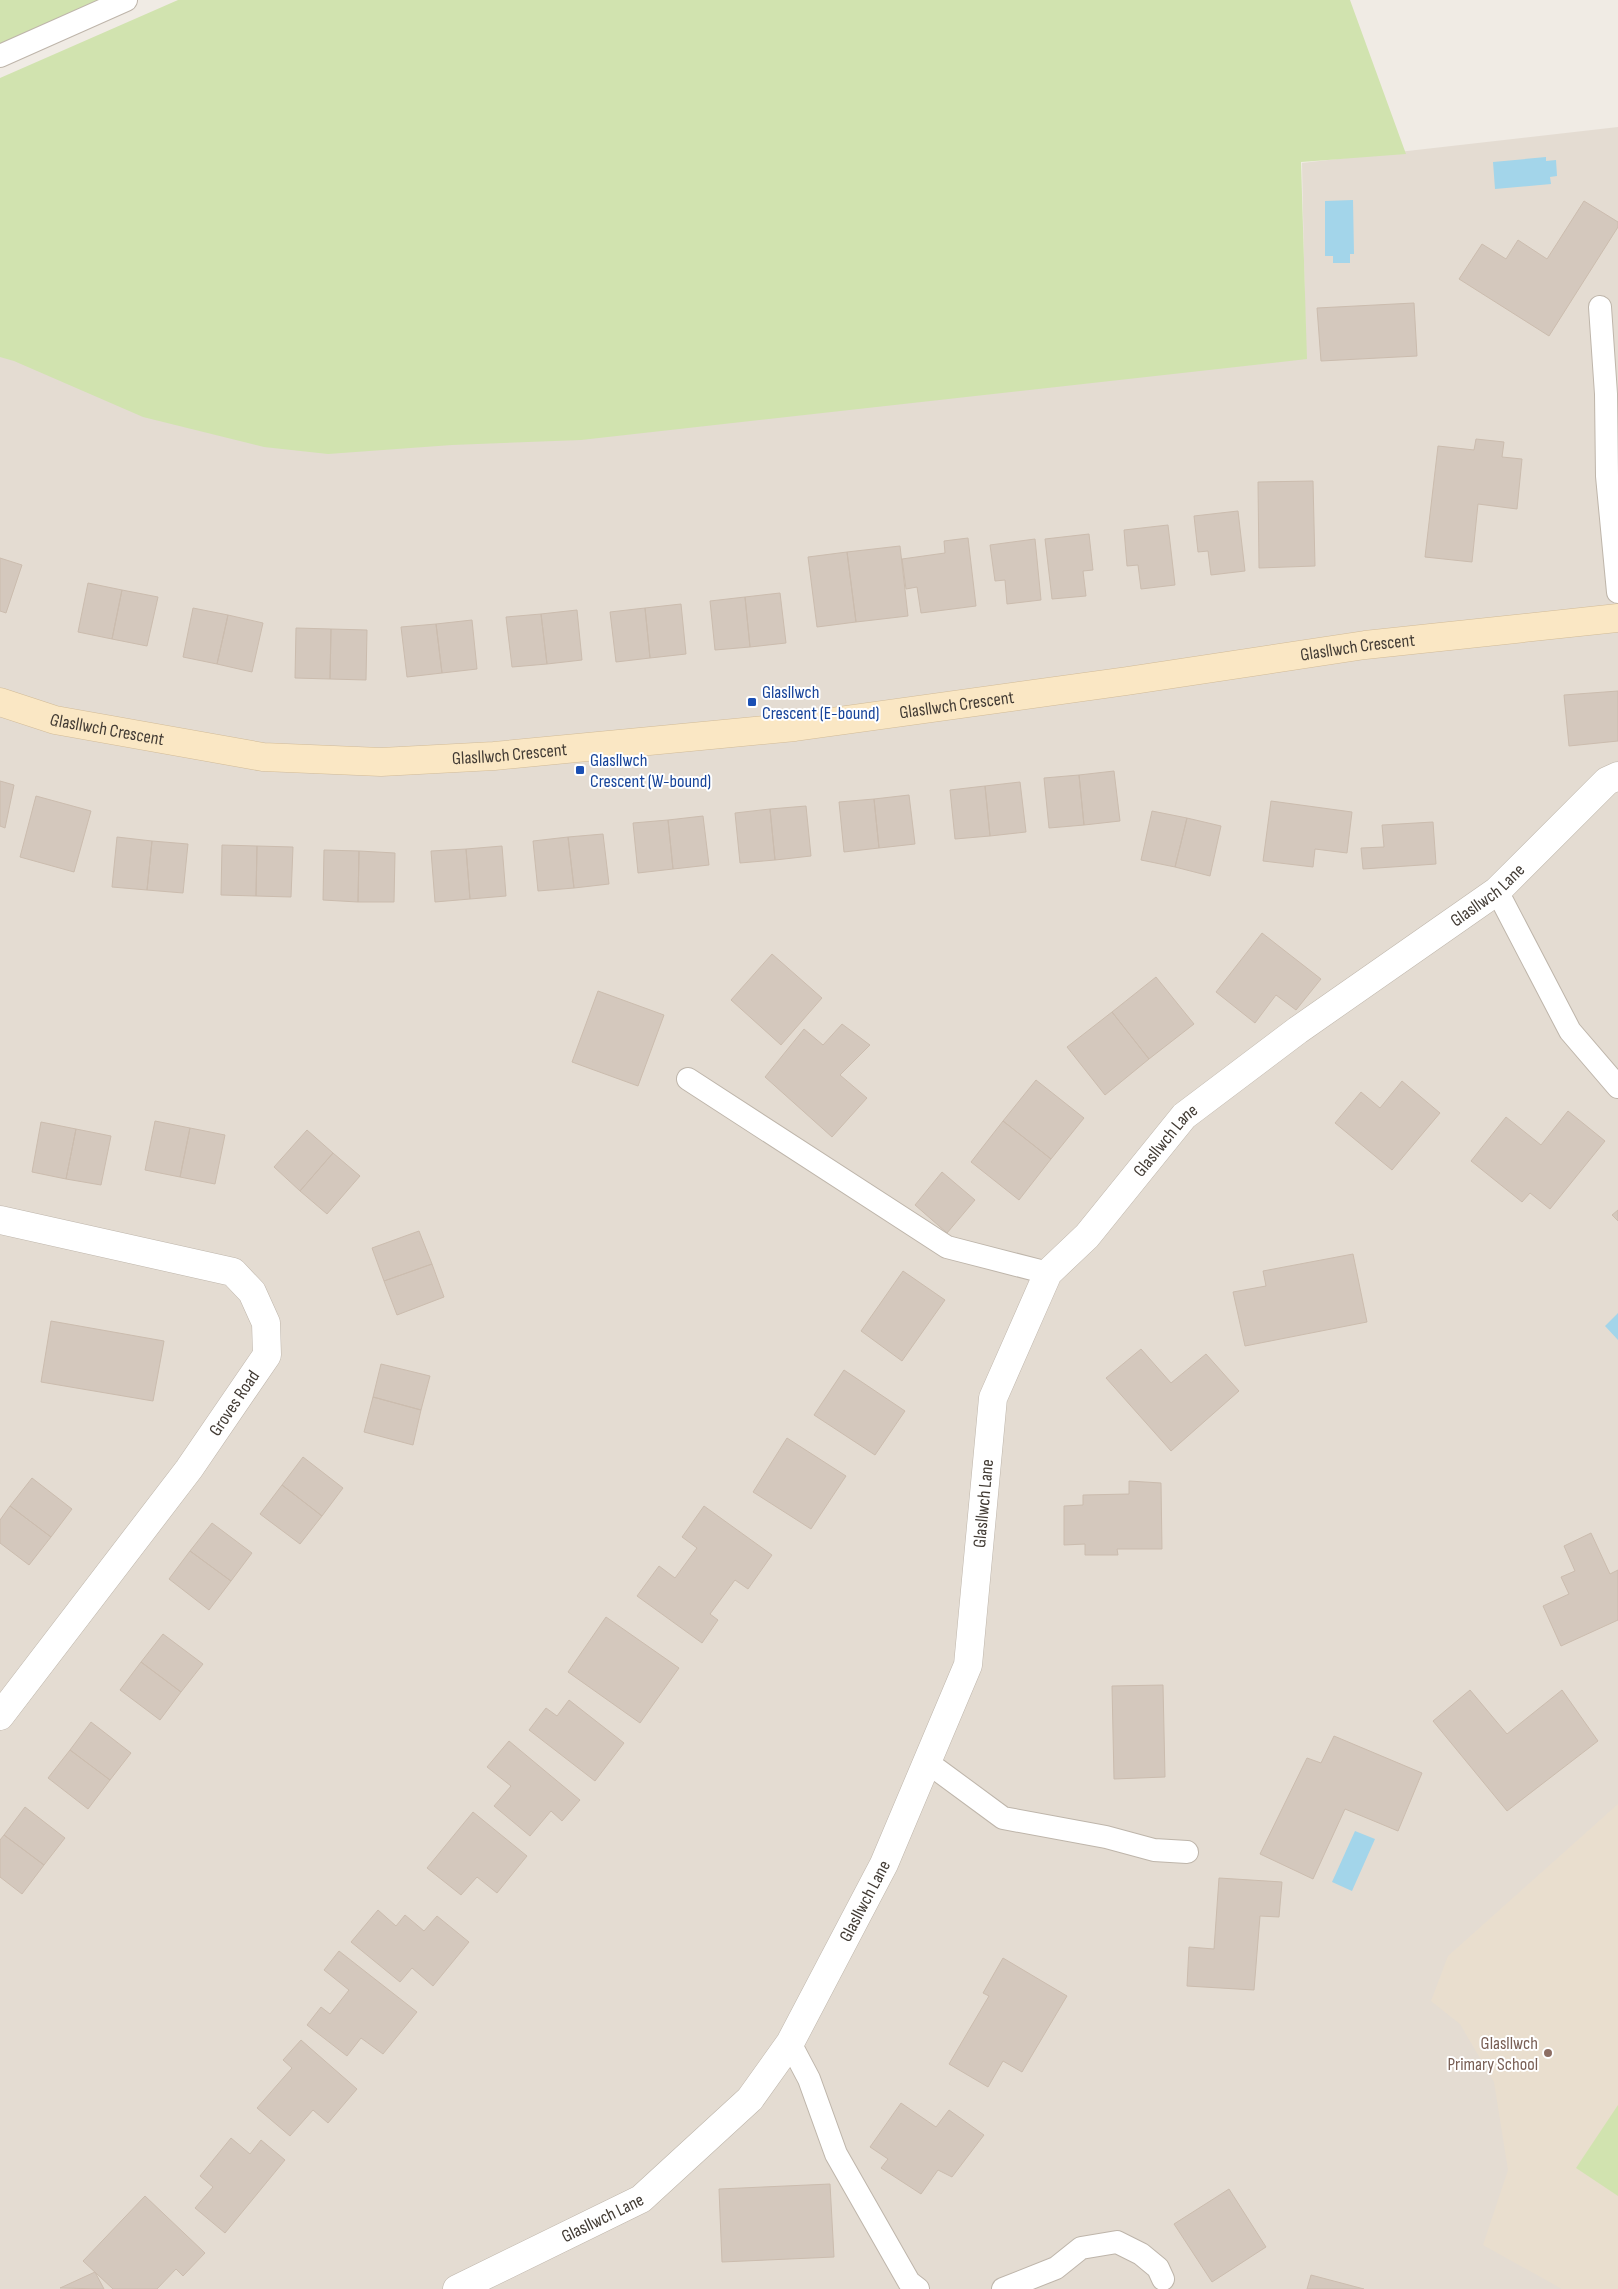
<svg xmlns="http://www.w3.org/2000/svg" width="1618" height="2289" font-family="'Sofia Sans Condensed',sans-serif">
  <rect width="100%" height="100%" fill="#f0ebe4"/>
  <path fill="#e4dcd2" d="M1618,127V2289H0V354L1306,356L1302,163Z"/>
  <path fill="#e9dece" d="M1618,1804V2289H1562L1483,2245L1508,2170L1494,2082L1460,2024L1431,2001L1448,1956Z"/>
  <path fill="#d1e3af" d="M0,0H126L0,56Z
    M178,0H1350L1406,154L1301,162L1307,359L581,440L452,445L328,454L264,447L143,417L14,361L0,357V78Z
    M1618,2105V2196L1576,2168Z"/>
  <path fill="#a3d5ea" d="M1546,157V161L1556,160L1557,176L1550,177L1551,184L1495,189L1493,162Z
    M1353,200L1354,254H1350V263H1333V256H1325V201Z
    M1618,1313V1340L1605,1326Z
    M1355,1831L1375,1839L1352,1891L1332,1882Z"/>
  <path fill="#d4c8bd" stroke="#cbbcae" d="M1584,201L1618,222V227L1549,336L1459,279L1482,244L1506,259L1518,240L1547,259Z
    M1414,303L1417,356L1321,361L1317,308Z
    M1476,439L1504,442L1502,457L1522,459L1517,509L1478,504L1472,562L1425,557L1438,446L1474,450Z
    M1313,481L1315,566L1259,568L1258,482Z
    M1238,511L1245,571L1211,575L1208,551L1198,552L1194,516Z
    M1168,525L1175,585L1141,589L1138,565L1127,566L1124,530Z
    M1089,534L1093,570L1083,571L1086,596L1052,599L1045,539Z
    M968,538L976,606L921,613L917,587L906,589L902,559L945,553L944,541Z
    M1035,539L1041,600L1007,604L1005,580L995,581L990,545Z
    M900,546L908,616L856,622L847,552Z
    M847,552L856,622L817,627L808,557Z
    M0,558L22,565L6,613L0,611Z
    M88,583L122,590L112,639L78,632Z
    M122,590L158,597L147,646L112,639Z
    M780,593L786,643L750,647L745,597Z
    M745,597L750,647L715,650L710,601Z
    M681,604L686,654L650,658L645,608Z
    M193,608L228,615L217,664L183,657Z
    M645,608L650,658L616,662L610,612Z
    M577,610L582,660L547,664L541,614Z
    M541,614L547,664L512,667L506,617Z
    M228,615L263,623L252,672L217,664Z
    M472,620L477,669L442,673L436,624Z
    M436,624L442,673L407,677L401,627Z
    M296,628L331,629L330,679L295,678Z
    M331,629L367,630L366,680L330,679Z
    M1618,691V741L1569,746L1564,695Z
    M1114,771L1120,821L1084,825L1079,775Z
    M1079,775L1084,825L1049,828L1044,778Z
    M0,781L14,785L5,828L0,826Z
    M1020,782L1026,832L990,836L985,786Z
    M985,786L990,836L955,839L950,790Z
    M909,795L915,844L879,848L874,799Z
    M36,796L91,811L74,872L20,857Z
    M874,799L879,848L844,852L839,802Z
    M1271,801L1352,812L1347,853L1315,849L1313,867L1263,861Z
    M806,806L811,856L775,860L770,809Z
    M770,809L775,860L740,863L735,813Z
    M1152,811L1187,818L1175,867L1141,860Z
    M703,816L709,865L673,869L668,820Z
    M1187,818L1221,826L1210,876L1175,867Z
    M668,820L673,869L638,873L633,823Z
    M1433,822L1436,864L1363,869L1361,848L1384,847L1382,825Z
    M603,834L609,884L574,888L568,837Z
    M117,837L152,841L147,890L112,887Z
    M568,837L574,888L538,891L533,841Z
    M152,841L188,844L183,893L147,890Z
    M222,845L257,846L256,896L221,895Z
    M257,846L293,847L291,897L256,896Z
    M502,846L506,896L470,899L466,849Z
    M466,849L470,899L435,902L431,851Z
    M324,850L359,851L358,902L323,900Z
    M359,851L395,853L394,902H358Z
    M1262,933L1321,979L1296,1010L1276,995L1255,1023L1216,992Z
    M772,954L822,998L781,1045L731,1000Z
    M1156,977L1194,1024L1149,1059L1112,1012Z
    M598,991L664,1015L638,1086L572,1062Z
    M1112,1012L1149,1059L1105,1095L1067,1047Z
    M842,1024L870,1045L840,1075L867,1098L832,1137L765,1077L804,1029L823,1045Z
    M1036,1080L1084,1118L1051,1159L1003,1121Z
    M1402,1081L1440,1113L1392,1170L1335,1123L1361,1092L1380,1108Z
    M1568,1111L1605,1141L1550,1209L1530,1193L1522,1202L1471,1161L1506,1117L1541,1145Z
    M155,1121L190,1128L180,1177L145,1170Z
    M1003,1121L1051,1159L1019,1200L971,1162Z
    M41,1122L76,1129L66,1179L32,1172Z
    M190,1128L225,1135L215,1184L180,1177Z
    M76,1129L111,1136L101,1185L66,1179Z
    M307,1130L333,1153L300,1191L274,1167Z
    M333,1153L360,1176L327,1214L300,1191Z
    M942,1172L975,1200L947,1233L915,1205Z
    M1618,1210V1221L1612,1215Z
    M419,1231L432,1264L384,1281L372,1248Z
    M1353,1254L1367,1322L1245,1346L1233,1292L1266,1286L1263,1271Z
    M432,1264L444,1297L397,1315L384,1281Z
    M903,1271L945,1300L902,1361L861,1331Z
    M51,1321L164,1341L153,1401L41,1382Z
    M1141,1349L1171,1383L1206,1354L1239,1391L1171,1451L1106,1378Z
    M381,1364L430,1376L421,1410L373,1397Z
    M844,1370L905,1411L875,1455L814,1415Z
    M373,1397L421,1410L413,1445L364,1432Z
    M787,1438L846,1476L811,1529L753,1492Z
    M303,1457L343,1488L322,1516L282,1485Z
    M32,1478L72,1509L51,1537L10,1506Z
    M1129,1481L1161,1483L1162,1549H1117L1118,1555H1085V1544L1064,1545V1506L1083,1505V1495L1129,1494Z
    M282,1485L322,1516L300,1544L260,1514Z
    M10,1506L51,1537L29,1565L0,1543V1520Z
    M704,1506L772,1555L748,1589L735,1580L710,1614L718,1620L702,1643L637,1596L659,1566L675,1578L697,1548L682,1537Z
    M212,1523L252,1553L231,1581L190,1551Z
    M1591,1533L1610,1574L1618,1570V1620L1561,1646L1543,1606L1569,1594L1561,1577L1575,1571L1564,1546Z
    M190,1551L231,1581L209,1610L169,1579Z
    M606,1617L679,1668L640,1723L568,1672Z
    M163,1634L203,1664L181,1692L141,1662Z
    M141,1662L181,1692L160,1720L120,1690Z
    M1163,1685L1165,1777L1114,1779L1112,1686Z
    M1470,1690L1507,1734L1562,1690L1598,1741L1507,1811L1433,1721Z
    M569,1700L624,1743L595,1781L529,1730L546,1708L557,1716Z
    M91,1722L131,1753L110,1780L70,1750Z
    M1334,1736L1422,1773L1398,1831L1345,1809L1313,1879L1260,1854L1307,1758L1321,1763Z
    M509,1741L580,1800L562,1821L551,1811L530,1836L494,1806L511,1786L487,1767Z
    M70,1750L110,1780L88,1809L48,1778Z
    M25,1807L65,1838L44,1865L4,1835Z
    M473,1812L527,1856L497,1893L477,1877L461,1895L427,1868Z
    M4,1835L44,1865L22,1894L0,1877V1840Z
    M1219,1878L1282,1882L1279,1917L1260,1916L1254,1990L1187,1986L1189,1947L1214,1949Z
    M378,1910L396,1926L405,1915L424,1931L437,1916L469,1942L433,1986L412,1968L400,1982L351,1942Z
    M339,1951L417,2012L383,2054L361,2038L347,2056L307,2025L321,2007L330,2014L349,1990L324,1970Z
    M1003,1958L1067,1996L1022,2072L1003,2061L988,2087L949,2064L989,1996L983,1993Z
    M301,2040L357,2089L328,2123L313,2110L290,2136L257,2108L292,2068L283,2060Z
    M901,2103L936,2127L949,2110L984,2135L952,2177L938,2170L921,2194L881,2168L888,2159L870,2147Z
    M231,2138L250,2154L261,2140L285,2160L225,2233L195,2208L213,2187L200,2176Z
    M830,2184L834,2257L722,2262L719,2189Z
    M1229,2189L1266,2247L1212,2282L1174,2224Z
    M145,2196L205,2253L183,2276L176,2269L157,2289H113L83,2261Z
    M95,2272L104,2289L60,2288Z
    M1311,2275L1364,2289H1307Z"/>
  <g fill="none" stroke-linecap="round" stroke-linejoin="round">
    <g stroke="#beb5aa" stroke-width="24">
      <path id="service" d="M0,56L126,0
        M1600,307L1606,394L1607,476L1618,592
        M1497,891L1570,1031L1618,1087
        M688,1079L947,1247L1048,1273
        M927,1762L1003,1818L1106,1837L1154,1850L1187,1852
        M790,2043L809,2079L836,2154L909,2282L918,2289
        M1003,2289L1056,2268L1081,2248L1117,2242L1141,2254L1158,2268L1163,2279"/>
    </g>
    <g stroke="#beb5aa" stroke-width="29">
      <g id="minor">
        <path d="M0,1220L233,1272L252,1292L266,1323L267,1355L189,1469L0,1716"/>
        <path id="s1" d="M457,2289L641,2199L750,2099L790,2043L884,1864L968,1665L993,1398L1048,1273L1087,1236L1184,1116L1298,1030L1497,891L1607,781L1618,776"/>
      </g>
    </g>
    <g stroke="#d1bb98" stroke-width="29">
      <g id="secondary">
        <path id="s2" d="M0,702L55,720L263,757L381,762L494,756L795,727L1127,681L1365,645L1618,618"/>
      </g>
    </g>
    <use href="#service" stroke="#fff" stroke-width="22"/>
    <use href="#minor" stroke="#fff" stroke-width="28"/>
    <use href="#secondary" stroke="#fae7c4" stroke-width="28"/>
  </g>
  <g fill="#1a4fb4" stroke="#fff" stroke-width="2">
    <rect x="747" y="697" width="10" height="10" rx="2.5"/>
    <rect x="575" y="765" width="10" height="10" rx="2.5"/>
  </g>
  <circle fill="#8d6e63" stroke="#fff" stroke-width="2" cx="1548" cy="2053" r="5"/>
  <g text-anchor="middle" stroke-width="4" stroke-linejoin="round" paint-order="stroke">
    <g font-size="18" fill="#423b34" stroke="#fff">
      <text dy="6" stroke="none"><textPath href="#s2" startOffset="1371">Glasllwch Crescent</textPath></text>
      <text dy="6" stroke="none"><textPath href="#s2" startOffset="966">Glasllwch Crescent</textPath></text>
      <text dy="6" stroke="none"><textPath href="#s2" startOffset="111">Glasllwch Crescent</textPath></text>
      <text dy="6" stroke="none"><textPath href="#s2" startOffset="516">Glasllwch Crescent</textPath></text>
      <text dy="6" stroke="none"><textPath href="#s1" startOffset="1828">Glasllwch Lane</textPath></text>
      <text dy="6" stroke="none"><textPath href="#s1" startOffset="1422">Glasllwch Lane</textPath></text>
      <text transform="translate(234 1403) rotate(-56)" y="6">Groves Road</text>
      <text dy="6" stroke="none"><textPath href="#s1" startOffset="1002">Glasllwch Lane</textPath></text>
      <text dy="6" stroke="none"><textPath href="#s1" startOffset="582">Glasllwch Lane</textPath></text>
      <text dy="6" stroke="none"><textPath href="#s1" startOffset="162">Glasllwch Lane</textPath></text>
    </g>
    <g font-size="18" fill="#164399" stroke="#fff" text-anchor="start">
      <text x="762" y="698">Glasllwch<tspan x="762" dy="21">Crescent (E-bound)</tspan></text>
      <text x="590" y="766">Glasllwch<tspan x="590" dy="21">Crescent (W-bound)</tspan></text>
    </g>
    <g font-size="18" fill="#785e54" stroke="#fff" text-anchor="end">
      <text x="1538" y="2049">Glasllwch<tspan x="1538" dy="21">Primary School</tspan></text>
    </g>
  </g>
</svg>
